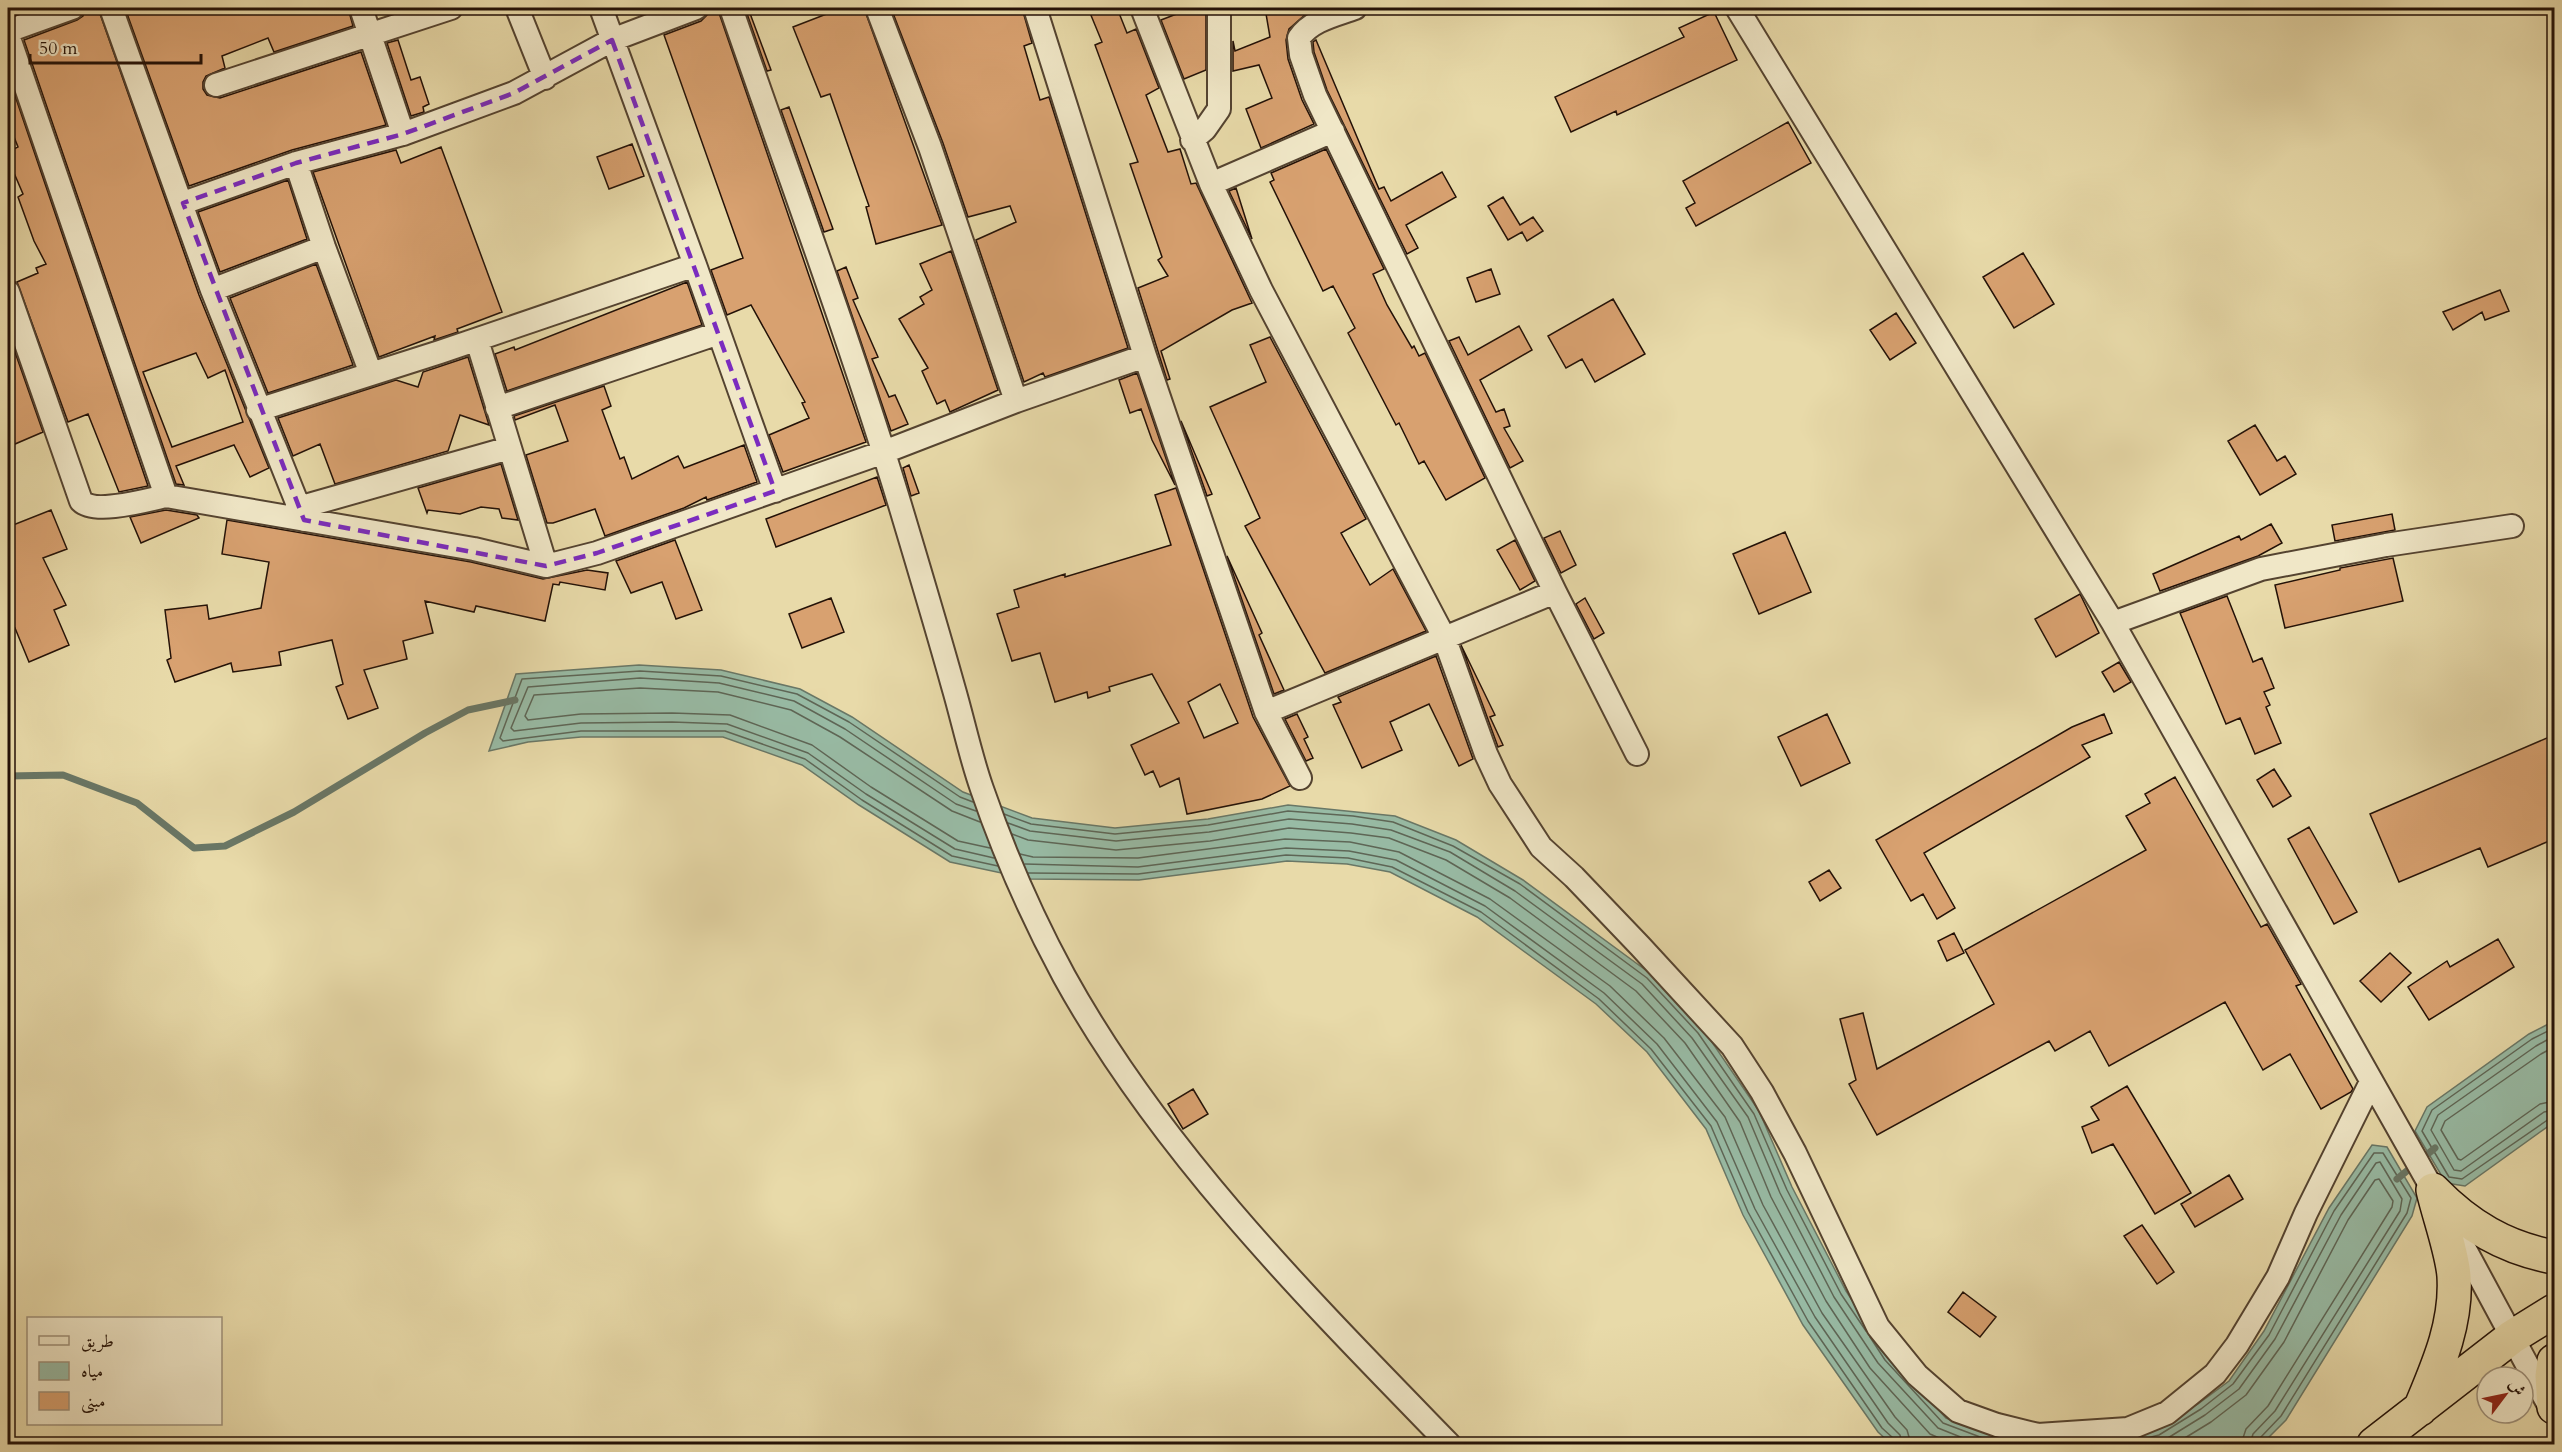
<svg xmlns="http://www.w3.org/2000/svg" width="2562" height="1452" font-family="Cardo,Amiri,serif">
  <rect width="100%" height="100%" fill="#e8daa9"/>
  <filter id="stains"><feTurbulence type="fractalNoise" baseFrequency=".00333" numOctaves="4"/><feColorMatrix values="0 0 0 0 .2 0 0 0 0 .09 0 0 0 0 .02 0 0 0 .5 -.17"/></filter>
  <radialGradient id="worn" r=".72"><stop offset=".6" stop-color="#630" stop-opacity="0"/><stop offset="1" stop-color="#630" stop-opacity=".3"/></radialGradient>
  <path fill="#98bba5" stroke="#697766" stroke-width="1.5" d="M639,665L721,670L800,689L852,717L963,792L1032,818L1115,828L1208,819L1288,805L1395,816L1456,840L1523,880L1651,974L1703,1029L1759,1111L1792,1187L1846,1291L1889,1356L1946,1418L1990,1435L2048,1444H1891L1878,1432L1803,1325L1743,1215L1706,1129L1647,1052L1596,1004L1477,917L1390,872L1347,864L1287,861L1139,880L1030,879L950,862L859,805L802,765L723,737H581L528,742L489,751L516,674Z
    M2554,1021V1122L2465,1186L2446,1183L2415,1131L2427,1107L2529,1034Z
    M2372,1145L2387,1147L2417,1198L2412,1216L2286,1420L2262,1444H2059H2103L2156,1430L2198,1404L2229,1381L2264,1331L2329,1208Z"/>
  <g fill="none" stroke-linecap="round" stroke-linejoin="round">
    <path stroke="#5e6656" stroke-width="1.5" d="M973,802L960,797L849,722L797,694L721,676L640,671L522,679L500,738L503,741L581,731H725L805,759L862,800L952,856L998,866
      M976,811L956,804L845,729L794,701L719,683L640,678L528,687L511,728L514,731L581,723L672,722L727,724L808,753L866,794L955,849L994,858
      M1004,814L1031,824L1115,834L1208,825L1288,811L1353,816L1393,822L1453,846L1520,884L1647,978L1698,1033L1754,1114L1787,1190L1841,1294L1866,1331
      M980,822L952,811L840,737L791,710L718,692L640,688L534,695L525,716L528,720L581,714L672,713L730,715L812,745L871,787L958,841L990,848
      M1008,823L1030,831L1116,841L1209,832L1289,819L1352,824L1391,830L1450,852L1515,891L1642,984L1692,1038L1748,1117L1780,1193L1834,1297L1878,1363L1938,1428L1978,1444
      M1012,834L1028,840L1116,850L1210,841L1289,828L1351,833L1389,838L1446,860L1510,898L1636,991L1685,1043L1740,1122L1771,1197L1826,1301L1870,1368L1930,1434L1953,1444
      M1020,854L1033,857L1138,858L1285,839L1350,842L1399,852L1490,899L1610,986L1664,1038L1725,1117L1763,1205L1822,1313L1895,1417L1907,1430L1911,1444
      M1025,864L1138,867L1286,848L1349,851L1396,860L1485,906L1604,993L1657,1044L1717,1122L1755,1209L1815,1317L1888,1423L1900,1435L1902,1444
      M1028,873L1138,874L1286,855L1348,858L1392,867L1481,912L1599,999L1651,1049L1711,1126L1748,1212L1808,1321L1882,1428L1893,1438L1894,1444
      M2554,1028L2532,1039L2432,1110L2422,1131L2449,1177L2462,1179L2549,1119L2554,1117
      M2554,1036L2536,1046L2438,1115L2431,1130L2454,1170L2461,1171L2544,1112L2554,1110
      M2554,1047L2541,1054L2445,1121L2441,1130L2458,1159L2461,1160L2540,1104L2554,1101
      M1870,1337L1885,1360L1943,1423L1988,1440L2012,1444
      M2124,1444L2159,1435L2201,1409L2233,1384L2269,1335L2334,1211L2374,1153H2383L2411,1198L2407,1213L2281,1416L2260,1438L2258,1444
      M2152,1444L2163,1441L2205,1415L2239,1389L2275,1339L2341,1215L2376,1163L2380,1162L2402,1199L2400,1211L2275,1411L2253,1434L2250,1444
      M2175,1444L2211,1422L2246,1395L2284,1342L2348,1220L2375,1180L2379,1179L2393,1201L2392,1207L2268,1406L2246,1429L2241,1444"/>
    <path stroke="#697766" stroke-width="7" d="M8,776L63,775L137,803L194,848L225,846L294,812L425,733L468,710L515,700
      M2397,1179L2435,1148"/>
  </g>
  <path fill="#d8a170" stroke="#231107" stroke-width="1.5" fill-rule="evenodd" d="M8,8H33L8,17Z
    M85,8H98L199,295L269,468L250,477L234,445L176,466L184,485L176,484L24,40L77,20L83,16ZM196,353L208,378L225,370L243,422L172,447L143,372Z
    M125,8H348L353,26L274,52L268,38L222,56L225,68L206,76L203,82V89L207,95L220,98L361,52L386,125L292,150L189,186Z
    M745,8H748L771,70L767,71Z
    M842,8H864L942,225L876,244L866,207L869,206L830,94L821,97L793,27Z
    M891,8H1022L1032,43L1024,46L1040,100L1049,97L1128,348L1045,377L1043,373L1024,382L976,240L1016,222L1010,206L968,217L943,143Z
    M1088,8H1117L1127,33L1136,29L1159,88L1146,95L1168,152L1180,149L1191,184L1196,183L1252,303L1232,310L1161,351L1170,379L1167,380L1138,288L1168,276L1158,260L1162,257L1130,164L1138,162L1095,45L1102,42Z
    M1192,8H1206V70L1184,79L1161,20Z
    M1265,8H1303L1306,14L1289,29L1286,40L1288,59L1302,100L1314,124L1261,148L1246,109L1272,98L1259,65L1233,71V41L1235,51L1270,37Z
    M718,10L866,442L783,472L769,435L809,418L802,403L805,402L751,305L727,315L711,270L743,258L664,35L701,21L708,14Z
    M1714,12L1737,60L1617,115L1616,111L1571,132L1555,97L1684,37L1679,28Z
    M398,40L411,80L420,77L429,104L423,107L424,112L411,116L387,43Z
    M1316,40L1379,189L1384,187L1391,201L1442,172L1456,197L1406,225L1418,248L1407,254L1327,90L1314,52L1313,42Z
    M8,75L148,486L119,492L88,414L68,422L17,282L38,273L36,268L46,264L34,241L18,197L23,194L8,159V152L18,147L8,122Z
    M789,107L833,229L824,232L781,110Z
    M1788,122L1811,163L1696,226L1686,208L1695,203L1683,181Z
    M632,144L644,176L609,189L597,157Z
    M441,147L502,312L457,329L458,332L434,340L435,336L379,357L313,172L396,150L401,163Z
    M1326,149L1384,269L1373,274L1387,305L1412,348L1414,346L1419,356L1425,353L1485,478L1446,500L1424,461L1419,464L1399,423L1396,425L1348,333L1355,328L1333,286L1323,291L1270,182L1274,180L1271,173Z
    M288,180L307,239L220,272L198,212Z
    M1236,188L1241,204L1252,239L1229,191Z
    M1503,197L1520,225L1533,217L1543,231L1527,241L1522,232L1508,240L1488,206Z
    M951,251L998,390L950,412L945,400L937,404L922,371L928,368L899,319L924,304L920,297L932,290L920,264Z
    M2023,253L2054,304L2014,328L1983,277Z
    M316,264L353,365L268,393L230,298Z
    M846,267L858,298L853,300L878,357L872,359L889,397L895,395L908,424L891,431L837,271Z
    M1491,269L1500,294L1476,302L1467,278Z
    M687,282L702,325L507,391L495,354L514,347L515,350Z
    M2500,290L2509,311L2485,320L2482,312L2453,330L2443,312Z
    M1613,299L1645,354L1595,382L1582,359L1566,368L1548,336Z
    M1896,313L1916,343L1890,360L1870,330Z
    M1519,326L1532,350L1480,380L1496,412L1504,409L1510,426L1504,428L1523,461L1510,468L1449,341L1459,337L1468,355Z
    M8,332L43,432L8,447V395L13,393L8,379Z
    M1270,337L1366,519L1341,533L1370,585L1393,569L1426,631L1325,673L1245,526L1260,518L1210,407L1266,382L1250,345Z
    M468,357L489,425L460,415L448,451L335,484L320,444L293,456L278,418L396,380L418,387L423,372Z
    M1137,373L1175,485L1152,440L1141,409L1130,413L1119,380Z
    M604,386L611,406L602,410L620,459L624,457L632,479L678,456L684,468L744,445L757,482L707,500L706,497L684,508L605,536L595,509L553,523H547L526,455L568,441L555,405L515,420L514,416Z
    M1181,421L1212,494L1207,496Z
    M2255,425L2277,461L2285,456L2296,474L2260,495L2228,441Z
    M501,464L518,520L502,518L499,509L481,507L460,514L428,510L427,513L418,488Z
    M909,465L919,493L911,496L903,468Z
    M877,477L886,505L776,547L766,519Z
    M1176,488L1253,717L1290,786L1262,799L1187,814L1179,778L1160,787L1153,771L1145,775L1131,745L1179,723L1152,674L1109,687L1110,691L1088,698L1087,692L1055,702L1040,653L1012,661L997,614L1019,607L1014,590L1065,574V577L1171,545L1155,495ZM1220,684L1238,723L1204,738L1188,702Z
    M51,510L67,549L43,558L66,605L54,610L69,645L29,662L15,628L8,632V527Z
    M166,510L197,515L199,518L141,543L130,517Z
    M2392,514L2395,530L2335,541L2332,525Z
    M227,520L471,562L543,579L587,570L608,573L605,590L560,582L559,585L553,584L545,621L476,606L474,612L425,601L433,633L403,641L407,659L364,670L378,708L348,719L336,687L343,684L332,640L279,652L281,665L233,672L231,663L175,682L167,660L171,658L165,610L207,605L209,619L261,608L269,562L222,554Z
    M2271,524L2282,543L2258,556L2160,591L2153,574L2239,536L2241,540Z
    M1560,531L1576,565L1561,573L1544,538Z
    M1785,532L1811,592L1759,614L1733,554Z
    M675,540L702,610L676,619L662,582L631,593L616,561Z
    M1515,540L1535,581L1520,590L1497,550Z
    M1227,556L1262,633L1259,635L1284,690L1274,694Z
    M2393,558L2403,601L2285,628L2275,585L2340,570V568Z
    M2080,594L2099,633L2056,657L2035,619Z
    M2227,596L2253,662L2262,658L2274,688L2264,692L2270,705L2266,707L2281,743L2255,754L2240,718L2226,724L2180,613Z
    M831,598L844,632L802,648L789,614Z
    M1585,598L1604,633L1594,639L1576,604Z
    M1461,645L1495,715L1490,717L1503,745L1498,747Z
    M1436,656L1473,759L1459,766L1429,704L1390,722L1402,750L1362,768L1333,705L1341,702L1338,697Z
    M2119,662L2131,682L2114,692L2102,672Z
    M1297,714L1308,737L1304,739L1313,758L1306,761L1285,719Z
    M1827,714L1850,763L1801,786L1778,737Z
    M2104,714L2112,733L2082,745L2090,757L1924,853L1955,908L1937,919L1923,894L1911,901L1876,840L2072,727Z
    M2554,735V839L2488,867L2480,848L2399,882L2370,814Z
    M2274,769L2291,796L2273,807L2257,780Z
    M2175,777L2261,927L2267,924L2301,984L2296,986L2353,1089L2351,1092L2321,1109L2290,1054L2263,1070L2225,1002L2109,1066L2090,1031L2055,1051L2049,1041L1877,1135L1849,1084L1856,1080L1840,1019L1863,1013L1877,1069L1994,1004L1965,950L2146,850L2126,816L2150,803L2145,794Z
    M2309,827L2357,912L2334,924L2288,839Z
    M1829,870L1841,888L1820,901L1809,882Z
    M1954,933L1964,953L1947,961L1938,941Z
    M2498,939L2514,967L2429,1020L2408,987L2447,961L2450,967Z
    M2390,953L2411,973L2381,1002L2360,981Z
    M2127,1086L2191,1193L2155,1214L2113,1144L2092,1153L2082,1127L2099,1120L2091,1107Z
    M1193,1089L1208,1114L1183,1129L1168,1104Z
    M2229,1175L2243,1199L2195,1227L2181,1204Z
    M2142,1225L2174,1272L2157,1284L2124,1236Z
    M1963,1292L1996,1317L1980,1337L1948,1312Z"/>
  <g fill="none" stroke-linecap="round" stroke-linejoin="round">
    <g stroke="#544330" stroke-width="26">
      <path id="minor" d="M111,8L212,290L304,520
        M361,8L403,134
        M517,8L545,78
        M731,8C788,173 849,337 900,505C918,565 936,625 953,686C963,720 970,755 982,789C1004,853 1032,917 1064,976C1161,1152 1310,1301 1449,1444
        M877,8L930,147L1016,401
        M1035,8L1145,356L1266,712L1300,778
        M1142,8L1211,184L1261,290L1444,637L1486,754L1500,784L1541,847L1574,877L1640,946L1732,1046L1762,1092L1795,1153L1878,1327L1917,1375L1958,1411L1997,1425L2038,1435L2128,1429L2167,1413L2215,1374L2237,1345L2278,1277L2306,1213L2371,1082
        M1355,8C1336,15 1311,20 1299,38L1301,55L1315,95L1555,592L1637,754
        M1737,8L2113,623L2433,1190L2551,1409
        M8,31L72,8
        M8,35L166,496L474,549L546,566L597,553L884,452L1016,401L1145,356
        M216,85L451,8
        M1192,140L1205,129L1219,109V8
        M296,163L324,247L371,374
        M1211,184L1333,131
        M183,203L296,163L403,134L514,93L612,40L696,8
        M695,265L775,491
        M212,290L324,247
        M8,292L81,501C95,515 147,500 166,496
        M477,340L546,566
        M497,408L719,333
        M258,410L440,352L695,265L601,8
        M298,508L509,448
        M2113,623L2261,569L2386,545L2512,526
        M1266,712L1555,592"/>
    </g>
    <g stroke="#231107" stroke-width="36">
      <path id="highway" d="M2433,1190C2468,1226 2505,1248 2554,1257
        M2554,1361L2552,1376L2554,1407
        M2420,1409C2438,1366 2457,1324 2454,1276C2452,1251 2439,1216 2433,1190
        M2374,1444L2512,1337L2554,1311"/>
    </g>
    <use href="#minor" stroke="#f0e7c7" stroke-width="22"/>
    <use href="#highway" stroke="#e8daa9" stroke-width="33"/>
  </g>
  <path fill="none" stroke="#7b2cbf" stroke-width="4.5" stroke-dasharray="12 8" stroke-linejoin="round" d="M612,40L775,491L597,553L546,566L304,520L183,203L296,163L403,134L514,93Z"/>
  <rect width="2562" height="1452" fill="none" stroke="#e8daa9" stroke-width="30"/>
  <rect x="9" y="9" width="2544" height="1434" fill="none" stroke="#231107" stroke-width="3"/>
  <rect x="15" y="15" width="2532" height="1422" fill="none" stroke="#231107" stroke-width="1.5"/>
  <rect x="27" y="1317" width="195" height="108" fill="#f0e7c7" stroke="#9e917a" stroke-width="1.5"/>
  <rect x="39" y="1336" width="30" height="9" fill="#f0e7c7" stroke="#9e917a" stroke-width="1.5"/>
  <text x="81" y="1347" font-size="18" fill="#231107">طريق</text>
  <rect x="39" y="1362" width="30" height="18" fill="#98bba5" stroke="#9e917a" stroke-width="1.5"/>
  <text x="81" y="1377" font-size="18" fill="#231107">مياه</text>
  <rect x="39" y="1392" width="30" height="18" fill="#d8a170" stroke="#9e917a" stroke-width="1.5"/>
  <text x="81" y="1407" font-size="18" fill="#231107">مبنى</text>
  <g transform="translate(2505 1395) rotate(58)"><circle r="28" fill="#f0e7c7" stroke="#9e917a" stroke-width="1.5"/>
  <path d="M0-4.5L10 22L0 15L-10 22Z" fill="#8f2418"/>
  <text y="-9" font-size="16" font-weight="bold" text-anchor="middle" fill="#231107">ش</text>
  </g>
  <path d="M30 54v9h171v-9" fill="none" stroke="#231107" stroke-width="3"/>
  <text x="39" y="54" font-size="18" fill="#231107" stroke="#f0e7c7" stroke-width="4.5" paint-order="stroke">50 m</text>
  <rect width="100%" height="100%" filter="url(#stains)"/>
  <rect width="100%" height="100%" fill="url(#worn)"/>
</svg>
